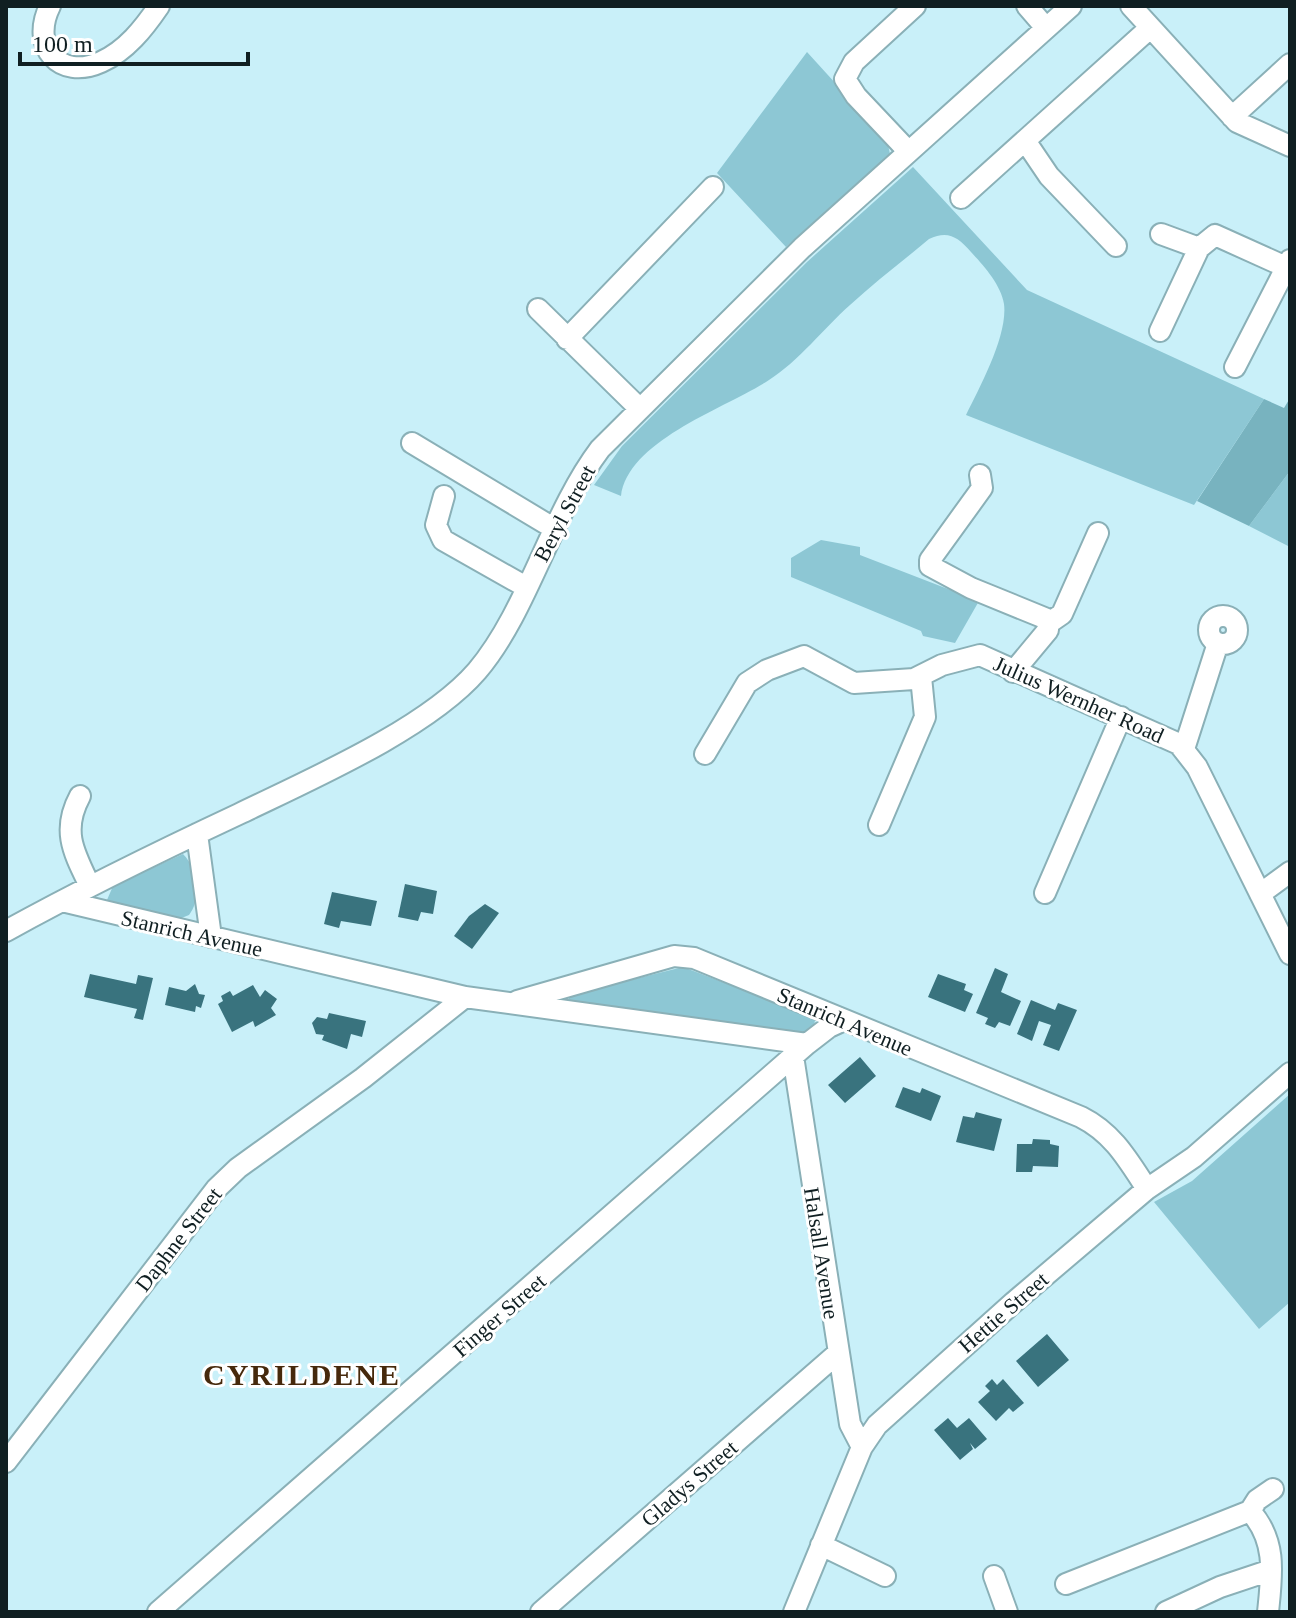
<svg xmlns="http://www.w3.org/2000/svg" width="1296" height="1618" font-family="'Times New Roman',serif">
  <rect width="100%" height="100%" fill="#c9f0f9"/>
  <path fill="#8dc7d4" d="M807,52L887,140L890,154L786,247L717,173Z
    M913,167L1027,290L1264,399L1194,505L966,415C980,387 1008,335 1004,304C1001,285 984,266 971,252C958,237 948,230 929,239C903,261 875,282 850,305C823,329 799,361 769,380C726,408 628,440 621,496L594,485L622,446L807,262Z
    M1290,471V547L1249,526Z
    M821,540L860,547V555L979,601L955,643L923,636L921,631L791,577V558Z
    M183,854C198,869 202,898 189,915L179,919L112,904L107,900L113,886Z
    M683,967L806,1014L815,1019L814,1029L805,1035L567,1004L570,995Z
    M1290,1094V1302L1259,1329L1154,1202L1192,1181Z"/>
  <path fill="#78b3bf" d="M1290,398V471L1249,526L1197,501L1264,399L1284,408Z"/>
  <path fill="#39737e" d="M405,884L437,891L433,914L421,912L418,921L398,917Z
    M332,892L377,901L371,926L341,921L339,928L324,924Z
    M485,904L499,913L472,949L454,936L469,916Z
    M995,968L1008,974L1001,992L1021,1001L1010,1026L999,1022L995,1028L985,1024L988,1018L976,1013Z
    M90,974L136,984L138,975L153,978L143,1020L134,1018L137,1009L84,997Z
    M938,974L966,984L964,990L973,994L965,1012L928,997Z
    M195,984L199,994L205,995L201,1008L196,1006L195,1012L165,1005L169,987L186,991Z
    M253,985L260,997L265,990L277,999L271,1008L276,1015L255,1027L253,1021L232,1032L218,1004L223,1001L221,996L230,991L233,996Z
    M1031,1000L1055,1010L1058,1003L1077,1010L1059,1051L1043,1045L1051,1025L1039,1021L1032,1041L1017,1034Z
    M329,1013L366,1021L362,1037L351,1034L347,1049L322,1040L324,1035L316,1034L312,1023L317,1017L327,1019Z
    M860,1057L876,1076L845,1103L828,1085Z
    M903,1087L920,1093L922,1088L941,1096L931,1121L895,1107Z
    M976,1112L1002,1119L994,1151L956,1142L963,1116L974,1118Z
    M1033,1139L1050,1140V1144L1059,1146L1058,1167L1033,1166L1032,1172H1016L1017,1144H1032Z
    M1047,1334L1069,1360L1038,1387L1016,1361Z
    M992,1379L997,1385L1003,1379L1024,1403L1013,1412L1009,1408L996,1421L978,1402L990,1391L985,1386Z
    M948,1418L957,1428L969,1418L987,1439L975,1449L970,1443L973,1449L960,1460L934,1430Z"/>
  <g fill="none" stroke-linecap="round" stroke-linejoin="round">
    <g stroke="#8ab0b7" stroke-width="24">
      <path id="minor" d="M50,6C30,46 59,81 101,62C126,51 144,28 159,6
        M1027,6L1046,28
        M1131,6L1237,122L1290,146
        M1232,117L1290,64
        M1026,142L1049,176L1116,246
        M908,151L856,96L845,79L854,62L915,6
        M961,198L1150,28
        M1161,234L1199,248
        M538,309L639,408
        M1160,331L1199,248L1215,235L1286,267
        M567,339L713,187
        M1235,367L1290,260
        M412,443L555,529
        M980,475L982,488L930,560V566L971,588L1047,619L1048,630L1013,672
        M444,496L436,525L443,540L526,587
        M1209 630a14 14 0 1 1 28 0a14 14 0 1 1-28 0Z
        M1049,623L1062,614L1098,533
        M1184,749L1218,643
        M705,754L747,683L767,670L804,656L854,683L914,679L942,665L980,655L1179,744L1197,767L1290,954
        M80,796C61,831 74,853 90,886
        M879,825L925,717L921,677
        M197,834L211,937
        M1045,893L1121,717
        M1260,894L1290,872
        M62,901L465,997L807,1044
        M6,931C82,889 160,851 239,814C309,780 427,729 477,671C528,611 551,514 600,449L802,248L1071,6
        M517,1001L674,956L694,958L1081,1117C1113,1133 1128,1160 1147,1189
        M793,1056L850,1424L862,1447
        M6,1462L216,1189L238,1168L363,1078L465,997
        M1250,1511C1277,1541 1272,1574 1268,1612
        M821,1545L885,1576
        M994,1576L1007,1612
        M1066,1584L1250,1511L1257,1500L1273,1489
        M158,1612L807,1044L829,1027L842,1021
        M541,1612L838,1353
        M794,1612L862,1447L877,1425L1014,1302L1147,1189L1194,1157L1290,1073
        M1166,1612L1220,1587L1271,1570"/>
    </g>
    <use href="#minor" stroke="#fff" stroke-width="20"/>
  </g>
  <g text-anchor="middle" stroke-width="6" stroke-linejoin="round" paint-order="stroke">
    <g font-size="22" fill="#101f22" stroke="#fff">
      <text transform="translate(564 513) rotate(-62)" y="8">Beryl Street</text>
      <text transform="translate(1079 699) rotate(24)" y="8">Julius Wernher Road</text>
      <text transform="translate(192 933) rotate(13)" y="8">Stanrich Avenue</text>
      <text transform="translate(845 1021) rotate(23)" y="8">Stanrich Avenue</text>
      <text transform="translate(178 1239) rotate(-52)" y="8">Daphne Street</text>
      <text transform="translate(822 1253) rotate(81)" y="8">Halsall Avenue</text>
      <text transform="translate(1003 1312) rotate(-41)" y="8">Hettie Street</text>
      <text transform="translate(499 1315) rotate(-41)" y="8">Finger Street</text>
      <text transform="translate(689 1483) rotate(-41)" y="8">Gladys Street</text>
    </g>
    <g font-size="30" font-weight="bold" letter-spacing="2" fill="#46290c" stroke="#fff">
      <text x="302" y="1385">CYRILDENE</text>
    </g>
  </g>
  <rect width="1296" height="1618" fill="none" stroke="#101f22" stroke-width="16"/>
  <path d="M20 52v12h228v-12" fill="none" stroke="#101f22" stroke-width="4"/>
  <text x="32" y="52" font-size="24" fill="#101f22" stroke="#ffffff" stroke-width="6" paint-order="stroke">100 m</text>
</svg>
